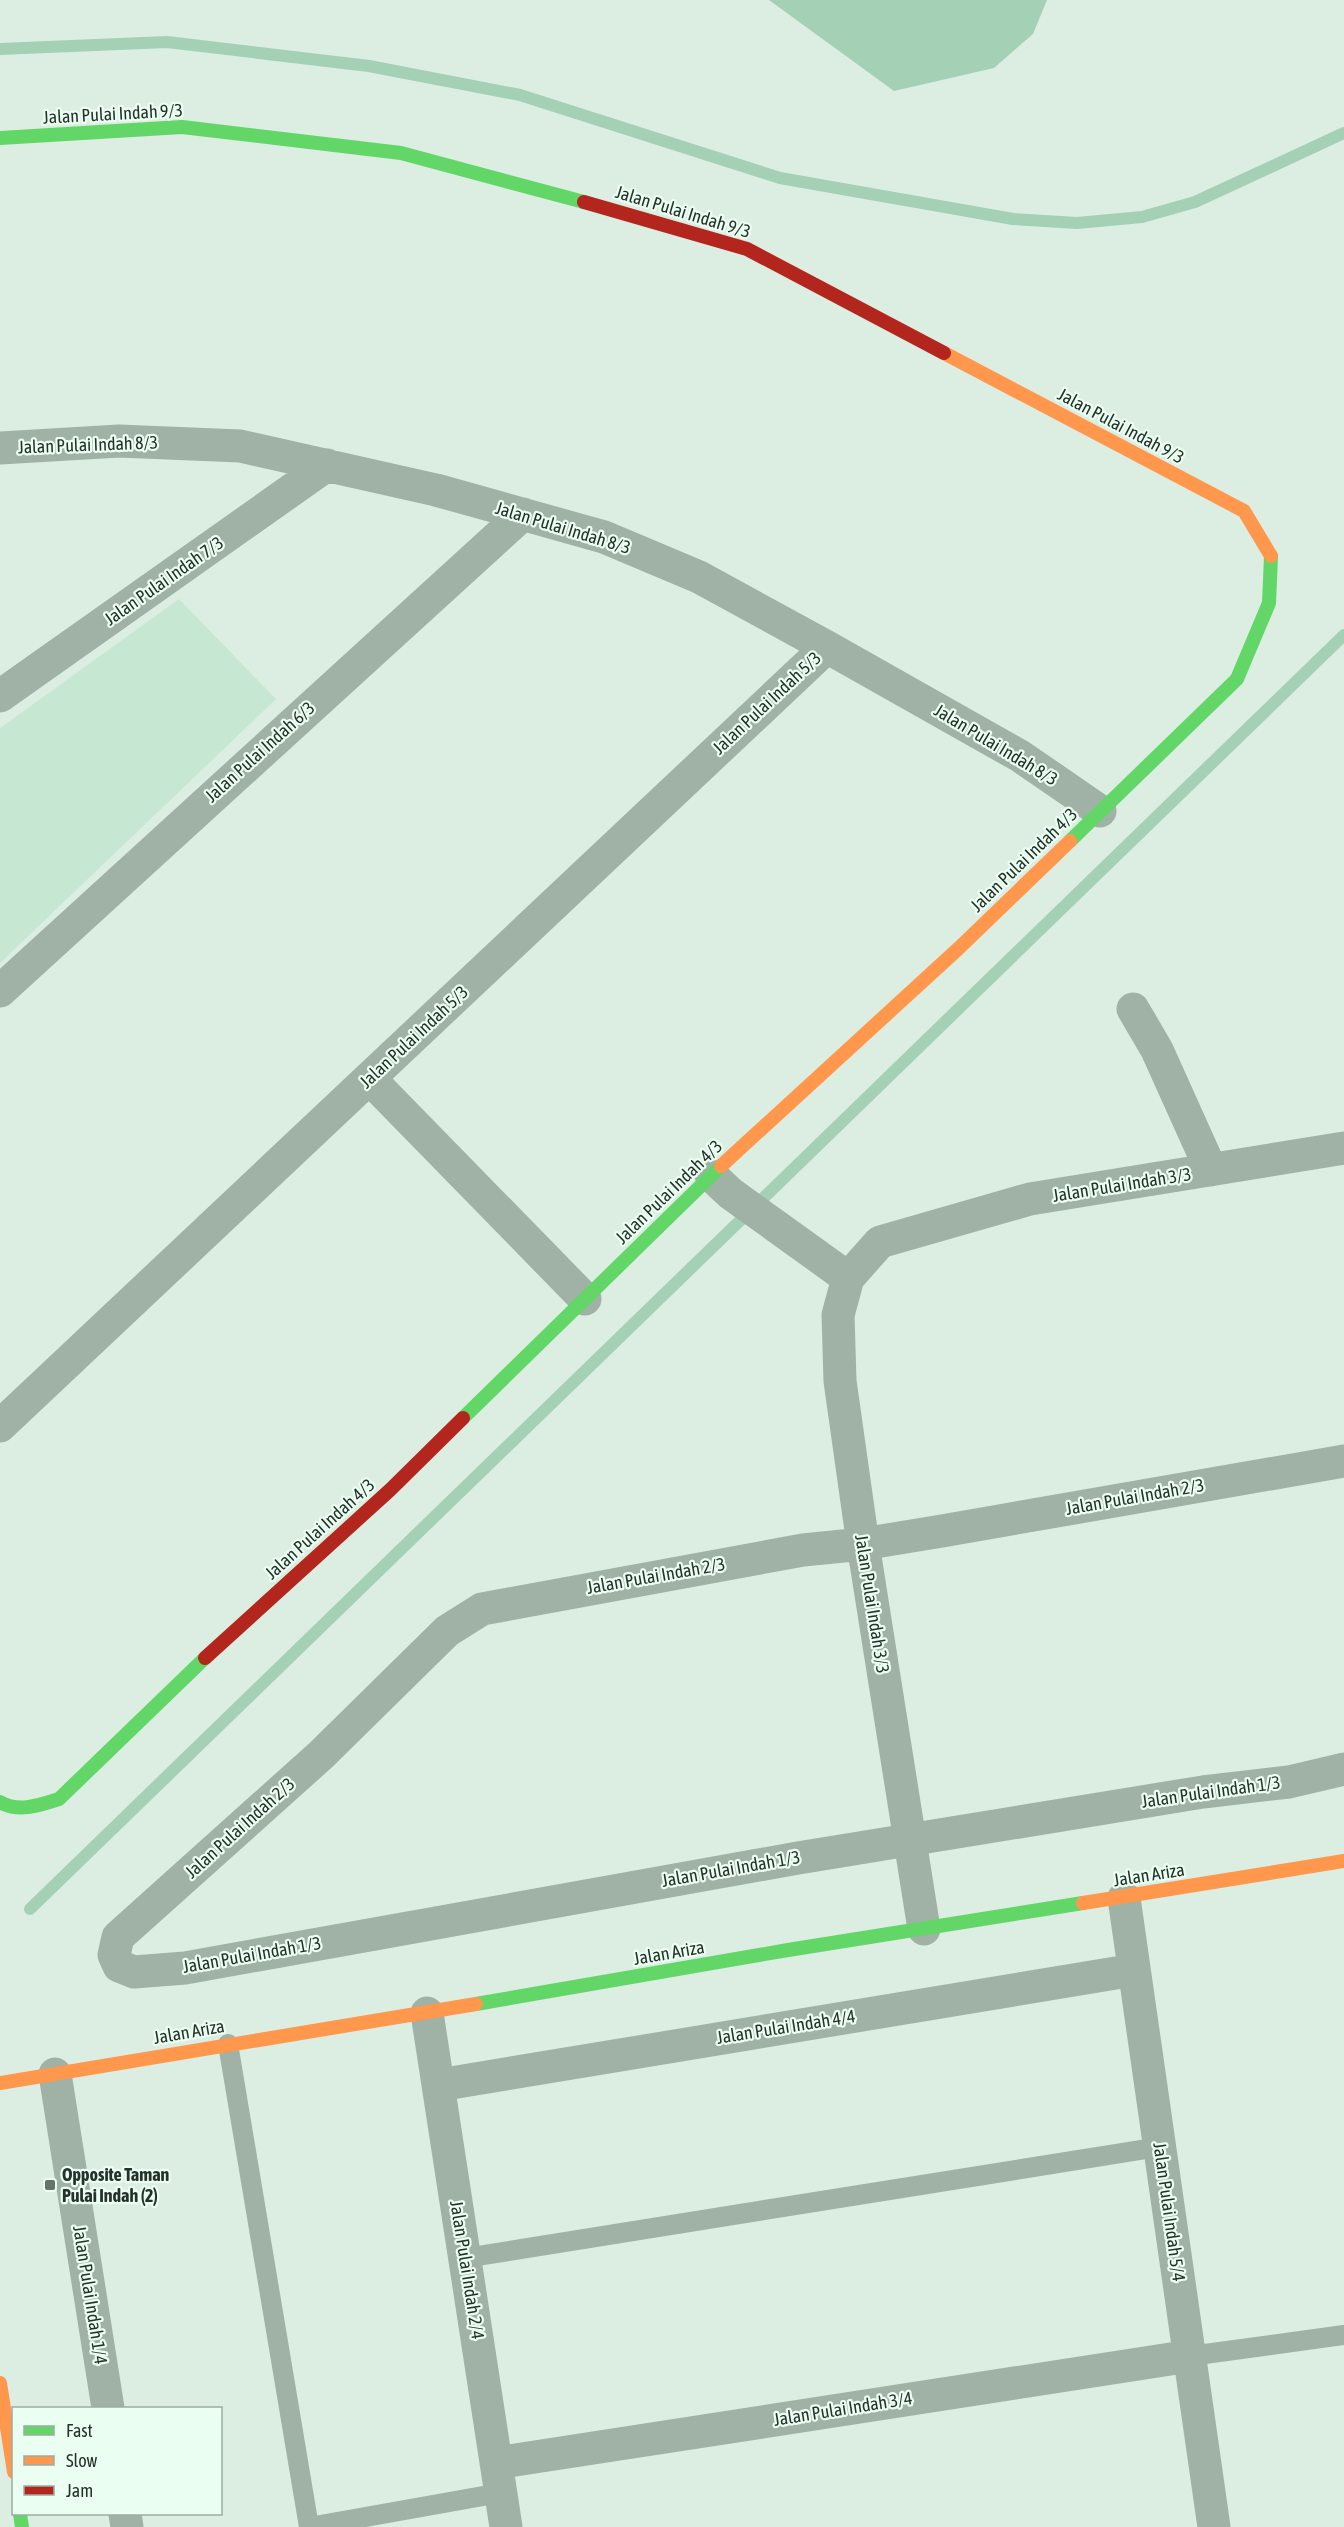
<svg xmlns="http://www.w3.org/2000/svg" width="1344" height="2527" font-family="'Asap Condensed',sans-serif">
  <rect width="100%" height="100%" fill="#dcede2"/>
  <path fill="#c6e8d3" d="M179,599L276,699L0,963V728Z"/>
  <path fill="#a4d1b6" d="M769,0H1047L1033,34L994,68L894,91Z"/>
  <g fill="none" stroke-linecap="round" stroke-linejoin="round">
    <path stroke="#a4d1b6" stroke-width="12" d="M0,49L167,42L369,66L520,95L780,178L1013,219L1077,223L1142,217L1195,202L1344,133
      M30,1909L1344,635"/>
    <path stroke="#a0b1a6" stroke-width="20" d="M228,2044L309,2527
      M465,2258L1159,2147
      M1190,2356L1344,2335
      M309,2527L500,2493"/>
    <path stroke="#a0b1a6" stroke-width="33" d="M0,448L119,441L240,446L436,490L604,537L699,577L827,647L1020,756L1100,811
      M0,696L327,465
      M0,991L523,514
      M1133,1009L1157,1050L1211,1170
      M370,1079L585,1299
      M711,1175L730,1193L848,1278
      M0,1426L827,647
      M1344,1461L942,1531L863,1544L803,1550L482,1609L447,1631L321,1755L118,1937L114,1955L119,1966L134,1972L185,1968L798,1858L1203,1792L1289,1782L1344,1769
      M1124,1898L1214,2527
      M924,1929L863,1544L840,1381L838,1315L848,1278L880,1242L1030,1199L1344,1148
      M427,2013L506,2527
      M55,2074L108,2408
      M439,2085L1134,1970
      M496,2463L1190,2356
      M125,2514L127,2527"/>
    <path stroke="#63d668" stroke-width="14" d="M0,138L182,127L401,153L584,202
      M1070,841L1237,679L1269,603L1271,556
      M463,1418L721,1166
      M0,1802C19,1813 40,1805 59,1799L205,1658
      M476,2004L788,1950L1083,1903
      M20,2514L22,2527"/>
    <path stroke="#ff974d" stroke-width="14" d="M944,353L1244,511L1271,556
      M721,1166L959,948L1070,841
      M1083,1903L1344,1861
      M0,2083L476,2004
      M0,2383L14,2472"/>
    <path stroke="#b3261e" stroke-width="14" d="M584,202L747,249L944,353
      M205,1658L390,1490L463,1418"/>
  </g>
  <rect fill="#65736a" stroke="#ebfef2" stroke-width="2" x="44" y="2179" width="12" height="12" rx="3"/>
  <g text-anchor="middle" stroke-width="4.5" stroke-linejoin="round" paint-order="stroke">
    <g font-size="18" fill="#25312a" stroke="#ebfef2">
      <text transform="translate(113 114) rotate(-3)" y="6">Jalan Pulai Indah 9/3</text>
      <text transform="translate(683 212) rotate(17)" y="6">Jalan Pulai Indah 9/3</text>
      <text transform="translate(1121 426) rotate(28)" y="6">Jalan Pulai Indah 9/3</text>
      <text transform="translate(88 445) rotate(-2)" y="6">Jalan Pulai Indah 8/3</text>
      <text transform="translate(563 528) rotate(17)" y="6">Jalan Pulai Indah 8/3</text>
      <text transform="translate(164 581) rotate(-35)" y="6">Jalan Pulai Indah 7/3</text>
      <text transform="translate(767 703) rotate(-43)" y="6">Jalan Pulai Indah 5/3</text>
      <text transform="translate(996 745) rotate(31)" y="6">Jalan Pulai Indah 8/3</text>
      <text transform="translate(260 752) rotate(-42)" y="6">Jalan Pulai Indah 6/3</text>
      <text transform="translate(1024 860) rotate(-44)" y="6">Jalan Pulai Indah 4/3</text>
      <text transform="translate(414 1037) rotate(-43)" y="6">Jalan Pulai Indah 5/3</text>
      <text transform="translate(1122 1185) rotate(-9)" y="6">Jalan Pulai Indah 3/3</text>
      <text transform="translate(669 1192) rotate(-44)" y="6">Jalan Pulai Indah 4/3</text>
      <text transform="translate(1135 1497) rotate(-10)" y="6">Jalan Pulai Indah 2/3</text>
      <text transform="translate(320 1529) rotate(-42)" y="6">Jalan Pulai Indah 4/3</text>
      <text transform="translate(656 1576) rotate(-10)" y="6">Jalan Pulai Indah 2/3</text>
      <text transform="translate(872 1604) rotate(81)" y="6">Jalan Pulai Indah 3/3</text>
      <text transform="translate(1211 1792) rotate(-8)" y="6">Jalan Pulai Indah 1/3</text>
      <text transform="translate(240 1828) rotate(-42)" y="6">Jalan Pulai Indah 2/3</text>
      <text transform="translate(731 1869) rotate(-10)" y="6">Jalan Pulai Indah 1/3</text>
      <text transform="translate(1149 1875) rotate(-9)" y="6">Jalan Ariza</text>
      <text transform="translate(669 1953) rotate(-10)" y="6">Jalan Ariza</text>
      <text transform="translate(252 1955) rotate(-10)" y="6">Jalan Pulai Indah 1/3</text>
      <text transform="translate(786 2027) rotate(-9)" y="6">Jalan Pulai Indah 4/4</text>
      <text transform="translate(189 2032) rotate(-10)" y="6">Jalan Ariza</text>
      <text transform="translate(1169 2212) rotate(82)" y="6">Jalan Pulai Indah 5/4</text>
      <text transform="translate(467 2270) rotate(81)" y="6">Jalan Pulai Indah 2/4</text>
      <text transform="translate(90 2295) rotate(81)" y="6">Jalan Pulai Indah 1/4</text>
      <text transform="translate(843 2409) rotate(-9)" y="6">Jalan Pulai Indah 3/4</text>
    </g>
    <g font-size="18" font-weight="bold" fill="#25312a" stroke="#ebfef2" text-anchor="start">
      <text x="62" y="2181">Opposite Taman<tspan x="62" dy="21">Pulai Indah (2)</tspan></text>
    </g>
  </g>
  <rect x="12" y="2407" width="210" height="108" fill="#ebfef2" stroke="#9caca2" stroke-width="1.5"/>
  <rect x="24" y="2426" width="30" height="9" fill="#63d668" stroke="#9caca2" stroke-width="1.5"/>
  <text x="66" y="2437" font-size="18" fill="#25312a">Fast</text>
  <rect x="24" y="2456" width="30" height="9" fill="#ff974d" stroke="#9caca2" stroke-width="1.5"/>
  <text x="66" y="2467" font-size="18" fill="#25312a">Slow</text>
  <rect x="24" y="2486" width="30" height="9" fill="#b3261e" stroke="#9caca2" stroke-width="1.5"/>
  <text x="66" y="2497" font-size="18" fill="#25312a">Jam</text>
</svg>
